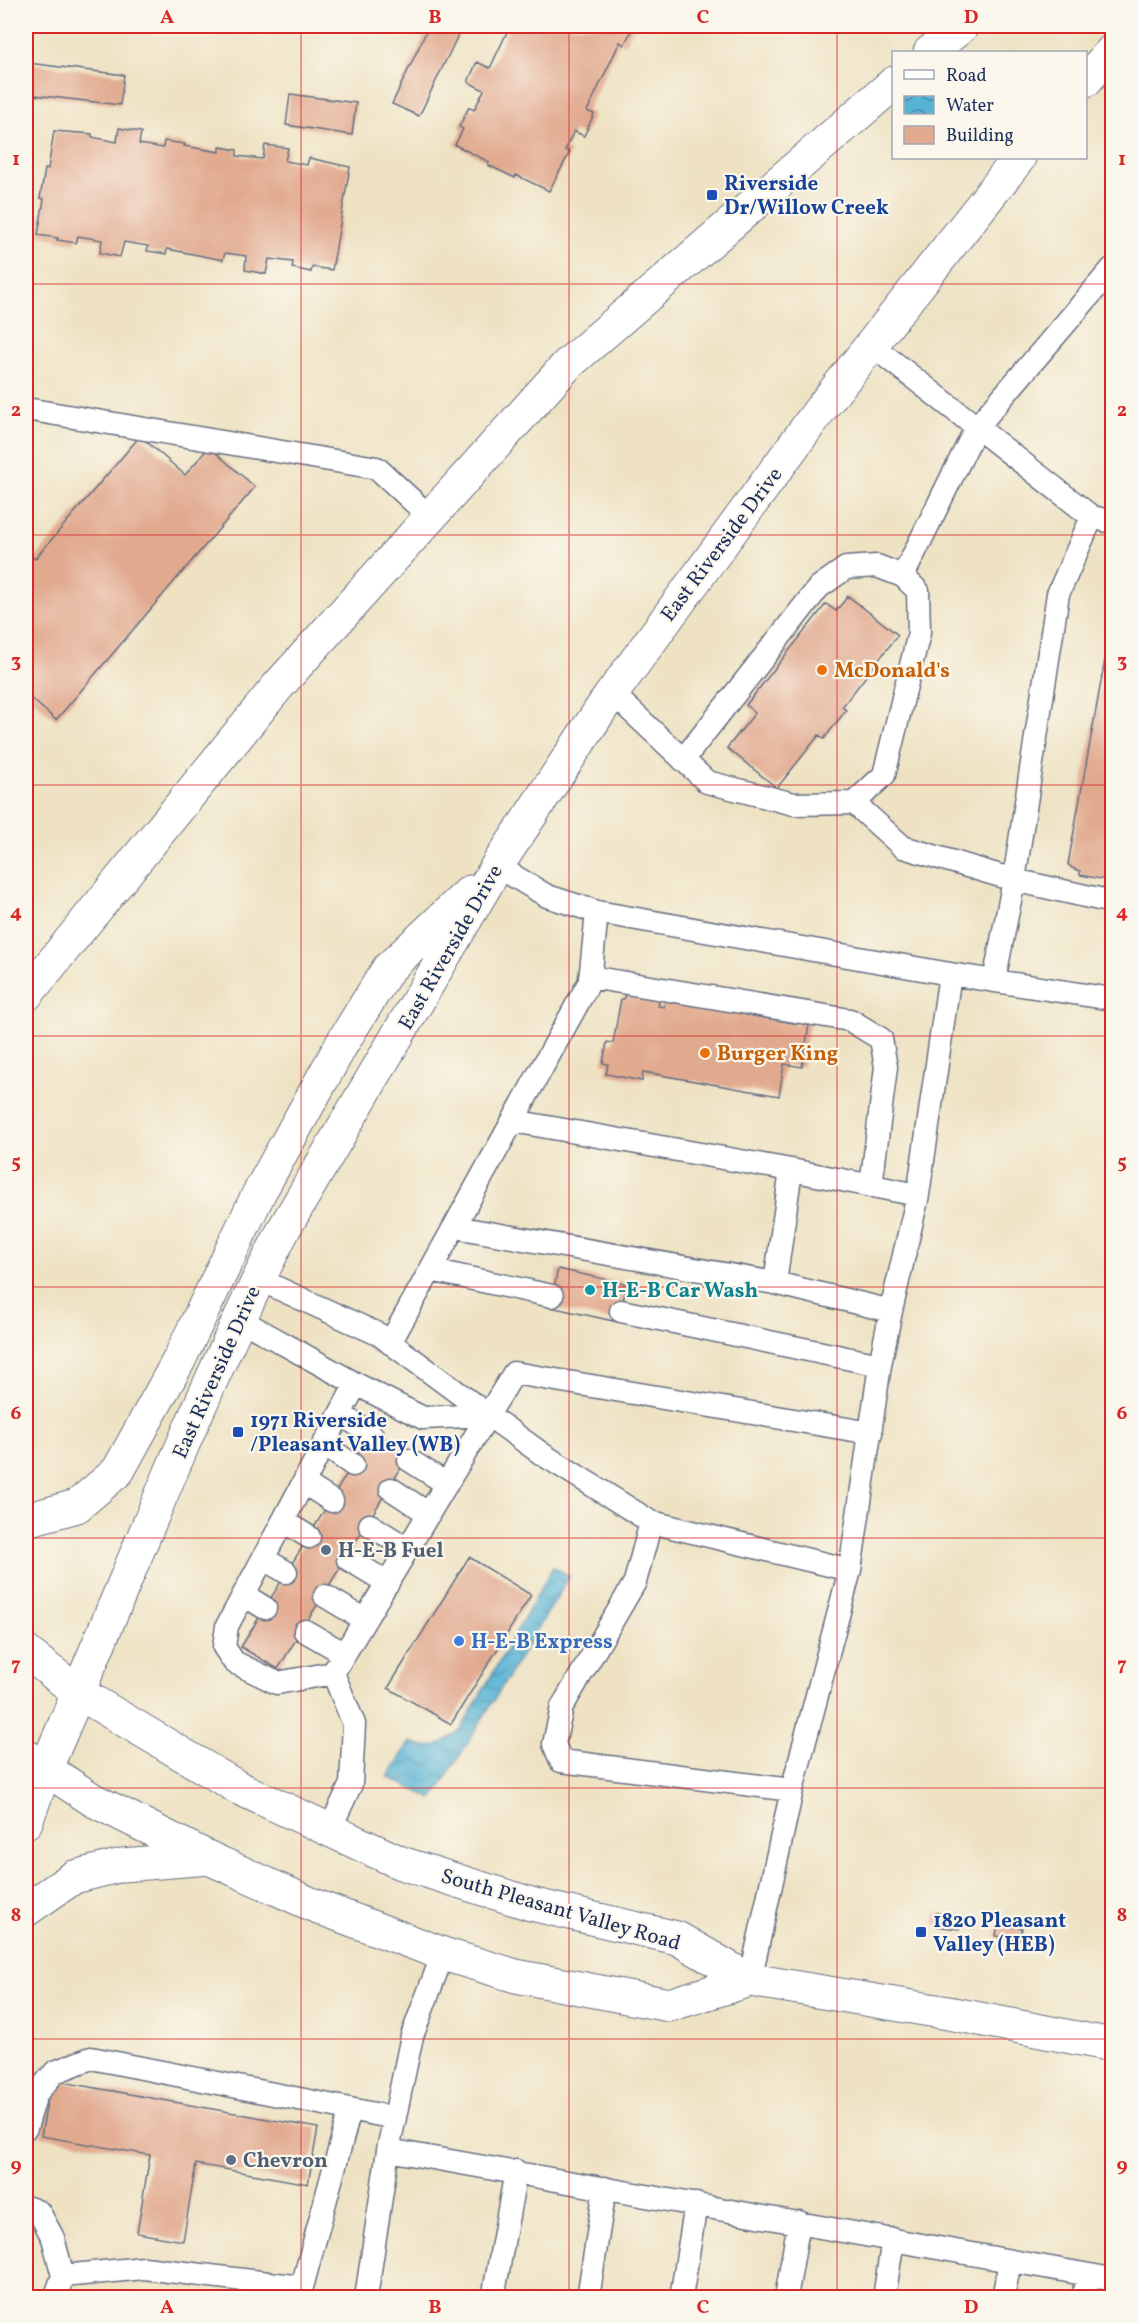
<svg xmlns="http://www.w3.org/2000/svg" width="1138" height="2323" font-family="Vollkorn,serif">
  <defs>
    <pattern id="water-waves" width="16" height="10" patternUnits="userSpaceOnUse" patternTransform="scale(1.5)"><rect width="16" height="10" fill="#57b3d5"/><path d="M0 5q4-4 8 0t8 0" fill="none" stroke="#4792b0"/></pattern>
  </defs>
  <rect width="100%" height="100%" fill="#fbf7ec"/>
  <filter id="ink" filterUnits="userSpaceOnUse"><feTurbulence type="fractalNoise" baseFrequency=".0167" numOctaves="2"/><feDisplacementMap in="SourceGraphic" scale="12" xChannelSelector="R" yChannelSelector="G"/><feConvolveMatrix kernelMatrix="1 2 1 2 8 2 1 2 1" color-interpolation-filters="sRGB"/></filter>
  <filter id="wash" filterUnits="userSpaceOnUse"><feTurbulence type="fractalNoise" baseFrequency=".008" numOctaves="4" result="noise"/><feDisplacementMap in="SourceGraphic" scale="24" xChannelSelector="R" yChannelSelector="G"/><feGaussianBlur stdDeviation="1.35" result="paint"/><feColorMatrix in="noise" values="0 0 0 0 0 0 0 0 0 0 0 0 0 0 0 0 0 1.4 0 .05"/><feComposite in="paint" operator="in"/></filter>
  <g filter="url(#wash)">
    <rect width="100%" height="100%" fill="#eee2c3"/>
    <path fill="url(#water-waves)" stroke="#39719a" stroke-width="1.5" d="M553,1567L570,1576L433,1799L388,1777L410,1742C436,1751 440,1746 461,1729Z"/>
    <g id="blocks">
      <path fill="#e1a98e" d="M429,26H453L461,29L419,116L392,104Z
        M510,26H634L624,45L620,42L587,111L594,114L584,136L574,131L565,150L570,152L549,191L516,175L515,178L488,165L489,162L455,145L463,129L459,127L469,107L474,110L484,90L468,82L477,62L490,68Z
        M28,63L124,75L120,105L26,94Z
        M290,94L356,103L352,135L286,125Z
        M119,128L141,132L139,144L163,148L164,141L185,144L184,146L220,152V147L237,150V156L263,159L265,145L288,148L285,161L307,165L309,158L350,167L332,270L312,267L311,272L292,268L293,262L269,259L266,274L245,270L246,256L225,253L223,260L167,249L166,254L147,251L148,246L124,242L120,257L100,253L102,240L78,236L76,243L57,240L58,238L38,235L44,199L40,198L45,169H48L54,131L92,134V137L117,142Z
        M140,436L185,475L209,447L255,487L56,720L26,694V551L35,559Z
        M848,596L898,635L842,707L846,710L824,739L819,735L777,788L727,748L755,713L746,705L826,604L836,611Z
        M1112,639V881L1080,875V871L1072,868L1068,864L1108,643Z
        M625,993L660,999L658,1006L664,1007L667,994L743,1008L742,1014L798,1024L799,1017L810,1019L802,1067L784,1064L779,1096L643,1072L642,1081L606,1074L608,1064L603,1063L607,1042L613,1043L621,999H624Z
        M558,1269L627,1284L618,1322L550,1307Z
        M373,1431L410,1453L278,1669L241,1647Z
        M469,1557L531,1595L451,1724L388,1688Z
        M936,1913L961,1917L959,1929L935,1926Z
        M998,1924L1022,1928L1020,1940L996,1936Z
        M51,2080L318,2128L308,2184L196,2164L183,2241L137,2233L150,2155L41,2136Z"/>
    </g>
  </g>
  <g filter="url(#ink)">
    <use href="#blocks" fill-opacity="0" stroke="#656e81" stroke-width="1.5"/>
    <g fill="none" stroke-linecap="round" stroke-linejoin="round">
      <g stroke="#656e81" stroke-width="25">
        <path id="lane" d="M870,344L1092,517L1112,522
          M26,409L377,468L430,517
          M903,576L976,428L1112,269
          M612,693L707,782L794,804L854,803L884,775L919,633L918,591L903,576L877,566L846,568L819,587L683,760
          M854,803L903,847L1014,880L1058,594L1092,517
          M497,866L547,896L597,912L950,974
          M590,977L850,1020L881,1039L886,1067L871,1186
          M994,981L1014,880L1112,902
          M513,1121L791,1170
          M918,1195L791,1170L775,1283L891,1311L918,1195L950,974L1112,999
          M455,1227L775,1283
          M431,1270L552,1296
          M621,1311L880,1365
          M239,1319L356,1384L423,1418L488,1415L380,1335L258,1279
          M390,1343L590,981L597,912
          M341,1414L372,1435
          M488,1415L514,1373L871,1433
          M324,1445L353,1465
          M409,1460L447,1484
          M304,1483L332,1501
          M391,1489L429,1514
          M283,1521L309,1537
          M651,1522L635,1582L562,1707L554,1744L561,1761L792,1790
          M370,1525L408,1549
          M264,1559L286,1572
          M348,1559L388,1583
          M850,1570L880,1365L891,1311
          M244,1595L265,1608
          M325,1596L365,1620
          M305,1631L345,1654
          M333,1673L277,1683L234,1662L224,1647L227,1626L356,1384
          M329,1831L351,1784L354,1724L333,1673L488,1415L542,1454L651,1522L850,1570L792,1790L750,1980
          M443,1954L412,2036L388,2150L1112,2279
          M26,2128L36,2094L55,2072L91,2058L395,2118
          M26,2207L39,2212L53,2238L63,2276L55,2298
          M63,2276L144,2268L302,2287L350,2110
          M366,2298L388,2150
          M493,2298L516,2171
          M588,2298L605,2188
          M681,2298L696,2204
          M786,2298L799,2222
          M884,2298L893,2239
          M1003,2298L1010,2261
          M1083,2298L1087,2275"/>
      </g>
      <g stroke="#656e81" stroke-width="35">
        <path id="secondary" d="M26,1652L79,1693L239,1788L401,1863L531,1904L677,1938L750,1980L954,2014L1112,2045
          M26,1756L93,1800L209,1858L313,1905L443,1954L516,1976L669,2005L750,1980"/>
      </g>
      <g stroke="#656e81" stroke-width="35">
        <path id="primary" d="M930,52L962,26
          M1086,80L1112,51
          M26,995L278,686L567,365L894,83
          M26,1520L77,1506L118,1471L179,1360L259,1193L344,1040L388,969L470,892
          M26,1822L45,1770C124,1589 194,1403 285,1227L497,866L605,703L819,411L1019,158
          M26,1910L74,1877L122,1865L209,1858"/>
      </g>
      <use href="#lane" stroke="#fff" stroke-width="22"/>
      <use href="#secondary" stroke="#fff" stroke-width="33"/>
      <use href="#primary" stroke="#fff" stroke-width="33"/>
    </g>
  </g>
  <path fill="none" stroke="#d62828" stroke-width="1.5" stroke-opacity="0.55" d="M301,26V2298M569,26V2298M837,26V2298M26,284H1112M26,535H1112M26,785H1112M26,1036H1112M26,1287H1112M26,1538H1112M26,1788H1112M26,2039H1112"/>
  <g fill="#1a4fb4" stroke="#fbf7ec" stroke-width="2">
    <rect x="706" y="189" width="12" height="12" rx="3"/>
    <rect x="232" y="1426" width="12" height="12" rx="3"/>
    <rect x="915" y="1926" width="12" height="12" rx="3"/>
  </g>
  <g fill="#e8710a" stroke="#fbf7ec" stroke-width="2">
    <circle cx="822" cy="670" r="6"/>
    <circle cx="705" cy="1053" r="6"/>
  </g>
  <circle fill="#0f9aa8" stroke="#fbf7ec" stroke-width="2" cx="590" cy="1290" r="6"/>
  <g fill="#5c6f8a" stroke="#fbf7ec" stroke-width="2">
    <circle cx="326" cy="1550" r="6"/>
    <circle cx="231" cy="2160" r="6"/>
  </g>
  <circle fill="#3f7fe0" stroke="#fbf7ec" stroke-width="2" cx="459" cy="1641" r="6"/>
  <g text-anchor="middle" stroke-width="4.5" stroke-linejoin="round" paint-order="stroke">
    <g font-size="21" font-weight="bold" fill="#164399" stroke="#fbf7ec" text-anchor="start">
      <text x="724" y="190">Riverside<tspan x="724" dy="24">Dr/Willow Creek</tspan></text>
      <text x="250" y="1427">1971 Riverside<tspan x="250" dy="24">/Pleasant Valley (WB)</tspan></text>
      <text x="933" y="1927">1820 Pleasant<tspan x="933" dy="24">Valley (HEB)</tspan></text>
    </g>
    <g font-size="21" fill="#1b2f5e" stroke="#fbf7ec">
      <text transform="translate(721 544) rotate(-53)" y="7">East Riverside Drive</text>
      <text transform="translate(450 947) rotate(-60)" y="7">East Riverside Drive</text>
      <text transform="translate(216 1372) rotate(-66)" y="7">East Riverside Drive</text>
      <text transform="translate(561 1909) rotate(16)" y="7">South Pleasant Valley Road</text>
    </g>
    <g font-size="21" font-weight="bold" fill="#c56008" stroke="#fbf7ec" text-anchor="start">
      <text x="834" y="677">McDonald's</text>
      <text x="717" y="1060">Burger King</text>
    </g>
    <g font-size="21" font-weight="bold" fill="#0d838f" stroke="#fbf7ec" text-anchor="start">
      <text x="602" y="1297">H-E-B Car Wash</text>
    </g>
    <g font-size="21" font-weight="bold" fill="#4e5e75" stroke="#fbf7ec" text-anchor="start">
      <text x="338" y="1557">H-E-B Fuel</text>
      <text x="243" y="2167">Chevron</text>
    </g>
    <g font-size="21" font-weight="bold" fill="#366cbe" stroke="#fbf7ec" text-anchor="start">
      <text x="471" y="1648">H-E-B Express</text>
    </g>
  </g>
  <rect width="1138" height="2323" fill="none" stroke="#fbf7ec" stroke-width="66"/>
  <rect x="892" y="51" width="195" height="108" fill="#fbf7ec" stroke="#a1a7b3" stroke-width="1.5"/>
  <rect x="904" y="70" width="30" height="9" fill="#ffffff" stroke="#a1a7b3" stroke-width="1.5"/>
  <text x="946" y="81" font-size="18" fill="#1b2f5e">Road</text>
  <rect x="904" y="96" width="30" height="18" fill="url(#water-waves)" stroke="#a1a7b3" stroke-width="1.5"/>
  <text x="946" y="111" font-size="18" fill="#1b2f5e">Water</text>
  <rect x="904" y="126" width="30" height="18" fill="#e1a98e" stroke="#a1a7b3" stroke-width="1.5"/>
  <text x="946" y="141" font-size="18" fill="#1b2f5e">Building</text>
  <rect x="33" y="33" width="1072" height="2257" fill="none" stroke="#d62828" stroke-width="2"/>
  <g font-size="20" text-anchor="middle" font-weight="bold" fill="#d62828">
    <text x="167" y="23">A</text>
    <text x="435" y="23">B</text>
    <text x="703" y="23">C</text>
    <text x="971" y="23">D</text>
    <text x="16" y="165">1</text>
    <text x="1122" y="165">1</text>
    <text x="16" y="416">2</text>
    <text x="1122" y="416">2</text>
    <text x="16" y="667">3</text>
    <text x="1122" y="667">3</text>
    <text x="16" y="918">4</text>
    <text x="1122" y="918">4</text>
    <text x="16" y="1168">5</text>
    <text x="1122" y="1168">5</text>
    <text x="16" y="1419">6</text>
    <text x="1122" y="1419">6</text>
    <text x="16" y="1670">7</text>
    <text x="1122" y="1670">7</text>
    <text x="16" y="1921">8</text>
    <text x="1122" y="1921">8</text>
    <text x="16" y="2171">9</text>
    <text x="1122" y="2171">9</text>
    <text x="167" y="2313">A</text>
    <text x="435" y="2313">B</text>
    <text x="703" y="2313">C</text>
    <text x="971" y="2313">D</text>
  </g>
</svg>
